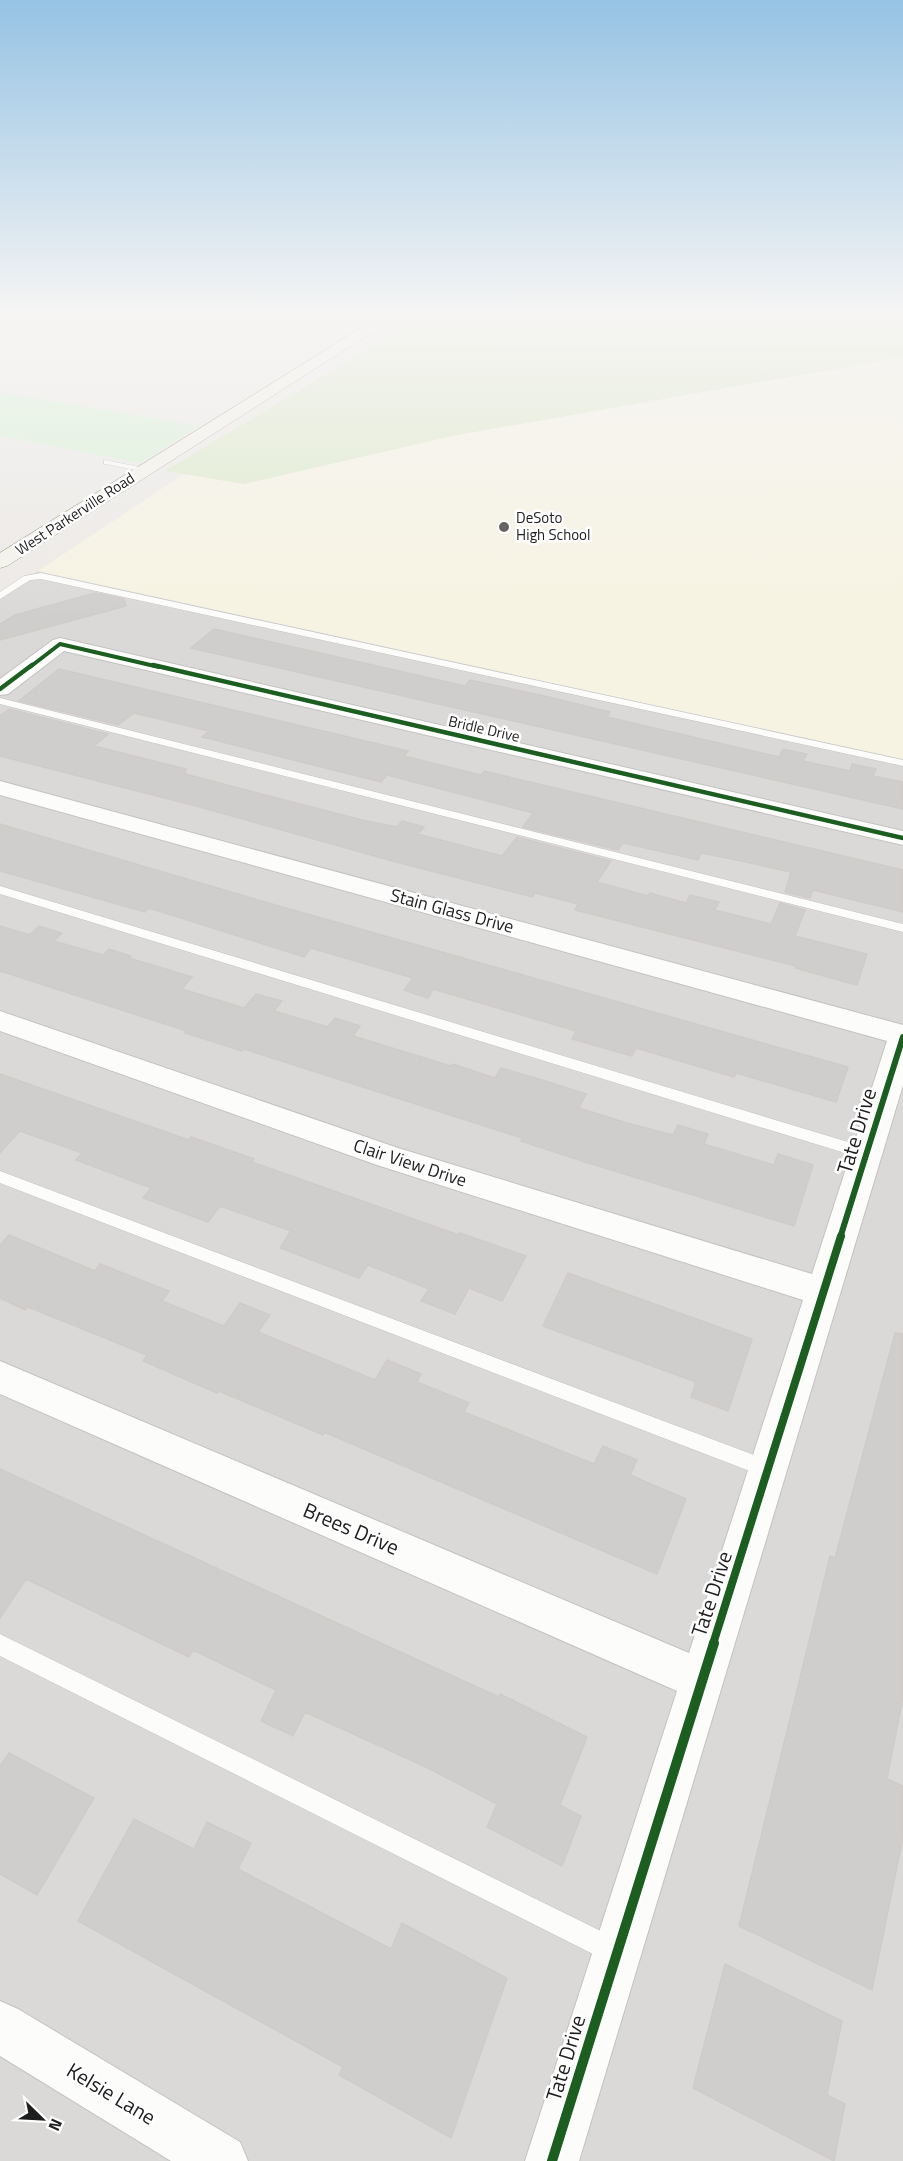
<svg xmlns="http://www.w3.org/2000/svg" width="903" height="2161" font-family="'Titillium Web',sans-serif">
  <rect width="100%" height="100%" fill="#ece9e6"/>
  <path fill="#dbd9d8" d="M38,571L903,759V2161H0V596Z"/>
  <path fill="#f6f3e2" d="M903,357V759L38,571L184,474L244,483L452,436Z"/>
  <path fill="#dbe8c6" d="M428,313H903V357L452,436L244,484L165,471Z"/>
  <path fill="#d5f1d3" d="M0,392L199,426L140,463L0,436Z"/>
  <path fill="#d0cecc" stroke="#cfcbc8" stroke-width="1.5" d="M95,593L124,599L126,606L0,640V624L15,615Z
    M214,629L465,686L470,680L549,697L610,712L607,717L779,757L783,749L807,754L803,761L850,771L852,764L876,769L873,776L903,782V809L191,648Z
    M59,669L408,751L404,756L481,775L484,771L903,870V912L813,890L810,898L785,892L791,872L732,859L701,853L698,860L623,843L618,850L523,827L533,813L387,775L381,782L202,737L209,731L134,713L118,725L19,701Z
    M9,709L108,734L94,746L186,769L185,774L362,820L397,827L402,821L424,827L418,834L502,856L517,837L611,861L597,882L648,896L650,893L686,903L690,895L719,902L715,910L771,924L780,903L805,910L795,936L867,954L857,985L795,968L796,966L575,910L578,904L535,893L532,897L396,862L196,806L0,756V716Z
    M0,824L272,904L848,1067L836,1102L736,1073L734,1077L636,1048L632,1056L572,1039L576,1031L433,989L428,998L404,990L413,978L311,948L304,957L149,908L145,912L0,871Z
    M0,926L30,935L39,926L62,933L54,941L103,955L109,949L131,956L129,958L192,977L182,989L244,1008L256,994L282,1001L274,1011L328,1027L335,1018L360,1026L353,1036L451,1066L453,1064L495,1078L501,1068L542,1080L586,1094L579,1108L627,1123L673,1135L678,1125L708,1134L704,1144L774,1165L778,1154L813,1165L794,1226L585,1162L521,1141L522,1138L244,1049L242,1051L185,1033L187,1031L0,971Z
    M0,1074L189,1140L191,1137L254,1159L252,1162L459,1235L460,1233L526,1256L502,1301L469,1288L455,1314L421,1301L429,1289L368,1265L359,1278L280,1248L291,1231L220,1206L208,1222L143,1198L151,1188L76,1160L82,1153L20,1131L0,1153Z
    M9,1235L95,1271L100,1264L169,1291L162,1301L224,1326L240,1303L270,1315L258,1332L375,1380L387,1360L421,1374L417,1382L469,1403L464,1412L594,1464L603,1446L637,1460L630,1475L686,1499L657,1574L324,1432L323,1435L219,1391L217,1393L143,1361L147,1355L28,1307L25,1310L0,1298V1245Z
    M568,1273L752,1339L728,1411L691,1397L696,1382L543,1326Z
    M895,1333L903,1334V1697L887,1779L903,1786V1837L872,1990L739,1926L830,1556L835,1558Z
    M0,1469L499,1697L500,1694L587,1737L560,1805L581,1816L562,1866L487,1827L497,1804L426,1767L305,1712L293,1736L261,1721L276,1690L193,1650L189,1657L26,1579L0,1618Z
    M9,1753L94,1798L37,1895L0,1874V1766Z
    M134,1819L194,1849L207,1822L251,1843L238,1869L391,1949L402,1923L507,1978L451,2138L339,2075L343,2067L78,1921Z
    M725,1964L842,2021L827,2095L845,2104L834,2161L693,2088Z"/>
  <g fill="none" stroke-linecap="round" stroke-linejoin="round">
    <g stroke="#c3c2c1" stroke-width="1">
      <path id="service" d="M104,460L144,468L148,470L144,472L107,464H104Z
        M41,573L903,760V766L41,579L30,580L0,599V592L24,576Z
        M0,698L903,924V932L0,704Z
        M0,886L868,1148L874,1150L876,1154L874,1158L868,1160L0,894Z
        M0,1171L775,1463L778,1469L775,1475L768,1478L0,1183Z
        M0,1634L623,1942L626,1951L623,1960L614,1963L605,1960L0,1656Z"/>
    </g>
    <g stroke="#c3c2c1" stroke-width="2">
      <path id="minor" d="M60,638L903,831V845L64,651L8,694L0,695V679L53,640Z
        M0,781L903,1025V1085L579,2161H525L677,1691L0,1394V1361L689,1653L803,1300L377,1165L0,1031V1011L398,1148L812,1274L887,1041L0,795Z
        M0,2001L18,2009L240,2142L248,2161H171L0,2056Z"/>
    </g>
    <g stroke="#95947f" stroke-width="1">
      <path id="secondary" d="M385,313H402L7,566L0,568V553Z"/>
    </g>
    <use href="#service" fill="#fcfcfb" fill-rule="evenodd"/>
    <use href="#minor" fill="#fcfcfb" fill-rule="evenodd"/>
    <use href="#secondary" fill="#f3f2ea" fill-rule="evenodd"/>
    <g stroke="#fff" stroke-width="6">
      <path id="cycleway-far4" d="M30,667L60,644L159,667"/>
    </g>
    <g stroke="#fff" stroke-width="8">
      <path id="cycleway-far3" d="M153,665L903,838
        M0,689L32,665"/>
    </g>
    <g stroke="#fff" stroke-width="10">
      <path id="cycleway-far2" d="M840,1238L903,1037"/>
    </g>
    <g stroke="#fff" stroke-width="11">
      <path id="cycleway-far1" d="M713,1644L841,1236"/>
    </g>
    <g stroke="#fff" stroke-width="14">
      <path id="cycleway" d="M552,2161L714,1643"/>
    </g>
    <use href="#cycleway-far4" stroke="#1b5e20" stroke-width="4"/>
    <use href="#cycleway-far3" stroke="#1b5e20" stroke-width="4.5"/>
    <use href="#cycleway-far2" stroke="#1b5e20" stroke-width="6"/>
    <use href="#cycleway-far1" stroke="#1b5e20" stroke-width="8"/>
    <use href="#cycleway" stroke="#1b5e20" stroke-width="10"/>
  </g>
  <linearGradient id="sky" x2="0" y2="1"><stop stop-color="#96c3e4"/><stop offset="0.51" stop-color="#f6f5f4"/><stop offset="1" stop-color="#f6f5f4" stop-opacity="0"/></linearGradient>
  <rect width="903" height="616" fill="url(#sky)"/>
  <circle fill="#666564" stroke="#fff" stroke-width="2" cx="504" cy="527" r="6"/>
  <g text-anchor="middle" stroke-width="5" stroke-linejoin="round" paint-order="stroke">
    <g font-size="15" fill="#1e1e1e" stroke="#fff">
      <text transform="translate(75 514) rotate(-33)" y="5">West Parkerville Road</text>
      <text transform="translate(484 729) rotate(13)" y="5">Bridle Drive</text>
    </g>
    <g font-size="15" fill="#1e1e1e" stroke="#fff" text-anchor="start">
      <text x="516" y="523">DeSoto<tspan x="516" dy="17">High School</tspan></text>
    </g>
    <g font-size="18" fill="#1e1e1e" stroke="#fff">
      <text transform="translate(452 911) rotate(15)" y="6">Stain Glass Drive</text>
      <text transform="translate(410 1163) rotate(18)" y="6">Clair View Drive</text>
    </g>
    <g font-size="21" fill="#1e1e1e" stroke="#fff">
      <text transform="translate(857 1131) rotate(-73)" y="7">Tate Drive</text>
      <text transform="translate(351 1529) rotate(23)" y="7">Brees Drive</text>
      <text transform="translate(712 1594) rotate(-72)" y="7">Tate Drive</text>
      <text transform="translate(566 2058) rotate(-73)" y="7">Tate Drive</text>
      <text transform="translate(111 2094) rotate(31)" y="7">Kelsie Lane</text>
    </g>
  </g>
  <g transform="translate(42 2119) rotate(114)" stroke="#ffffff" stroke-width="4.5" paint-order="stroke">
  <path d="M0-4.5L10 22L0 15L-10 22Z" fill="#1e1e1e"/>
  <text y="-9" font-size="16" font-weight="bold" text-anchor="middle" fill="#1e1e1e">N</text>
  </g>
</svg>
